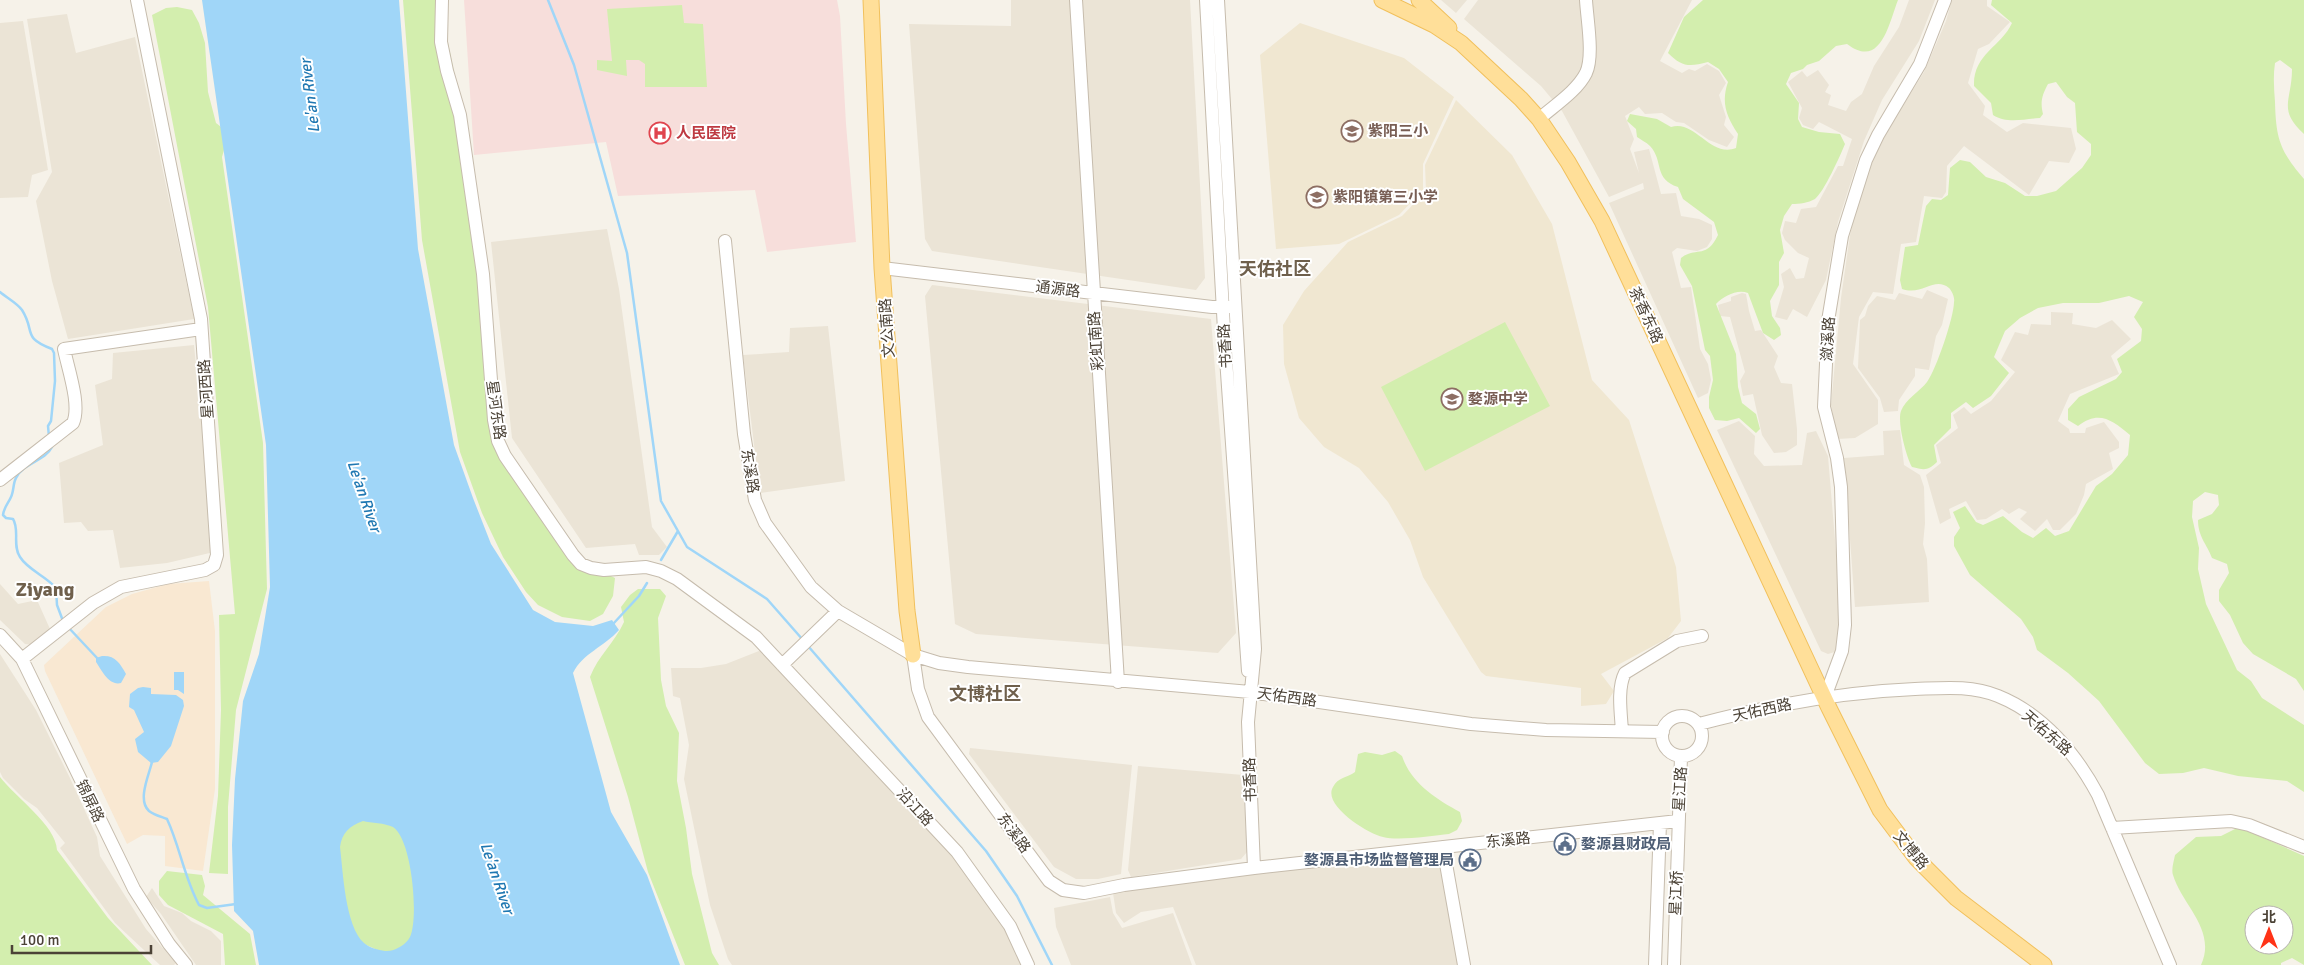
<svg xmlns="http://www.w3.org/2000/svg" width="2304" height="965" font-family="Signika,'Noto Sans SC',sans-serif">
  <rect width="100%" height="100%" fill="#f6f2e9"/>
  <path fill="#ebe4d6" d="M1011,0H1190L1205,278L1196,290L932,251L925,239L909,24L1011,26Z
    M1441,0H1467L1456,13Z
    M1478,0H1692L1660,61L1682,73L1689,69L1695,71L1707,64L1719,71L1726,83L1719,95L1726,117L1724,125L1734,137L1727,147L1709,140L1684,123L1676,122L1662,113L1645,114L1639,107L1625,116L1634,139L1630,149L1639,173L1634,152L1649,149L1661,194L1676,193L1681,216L1699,219L1712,225V239L1707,247L1697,251L1677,248L1672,252L1681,288L1691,287L1700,349L1708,364L1711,380L1708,393L1698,398L1609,203L1644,189L1643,183L1609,197L1562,111L1541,86L1464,19Z
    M1909,0H1935L1919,41L1882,100L1864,141L1838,222L1826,280L1807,317L1793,309L1787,320L1775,317L1784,287L1781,274L1790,268L1796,279L1804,278L1809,258L1798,253L1785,240L1782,233L1785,221L1796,223L1801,209L1816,207L1838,166H1843L1852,139L1819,122L1813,129L1803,125L1799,118L1802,108L1788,82L1802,71L1807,77L1818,70L1829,85L1825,92L1831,95L1828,105L1846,111L1851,102L1862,94L1874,66L1899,27Z
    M1952,0H1987V6L2010,22L1989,44L1978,49L1968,83L1985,106L1983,115L2007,132L2023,123L2071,128L2076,149L2069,163L2049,161L2029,195L1964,146L1947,166L1946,192L1942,198L1924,196L1916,242L1901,244L1893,294L1873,292L1859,317L1853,364L1878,400V424L1855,438L1837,439L1831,405L1841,298L1850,235L1861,189L1877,147L1924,72L1946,21Z
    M67,14L76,53L135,37L194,319L68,339L52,281L36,201L52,172L27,19Z
    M23,21L48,170L32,175L28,197L0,198V23Z
    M607,229L619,289L652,527L667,547L659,555H639L635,544L586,548L512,438L491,242Z
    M932,285L1211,319L1236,633L1218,653L976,634L955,624L925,296Z
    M1927,290L1948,299L1942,325L1936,336L1929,370L1915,368V376L1899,400L1898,411L1884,412L1880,398L1858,368L1860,320L1865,316L1868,306L1877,296L1895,300L1899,293L1922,299Z
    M1742,293L1746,294L1749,311L1755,331L1761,330L1778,356L1774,367L1781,383L1792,384L1797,429V445L1786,452L1774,453L1762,435L1753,394L1743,396L1740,381L1745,372L1730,317L1720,316L1718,305L1731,301V297Z
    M2051,312L2073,313L2072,324L2096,328L2112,320L2131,339L2111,356L2119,374L2070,394L2058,421L2069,429L2070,433H2085L2086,428L2104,422L2119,442V448L2109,453L2113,469L2086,484L2084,495L2076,514L2060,530H2053L2047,519L2035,531L2020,519L2027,512L2019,508L2009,514L2002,509L1986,519L1977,520L1966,501L1949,509L1951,518L1940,524L1926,475L1941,463L1936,445L1958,428L1953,415L1964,407L1971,414L1991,401L2015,372L2001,360L2015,332L2028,335L2031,324L2051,325Z
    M828,326L845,481L760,493L743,355L789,352L790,328Z
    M194,345L214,552L167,563L120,568L113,530L88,531L81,522L64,523L59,463L103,445L95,385L112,379L113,353Z
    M1739,421L1755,436L1754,454L1764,466L1802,465L1807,433L1816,431L1828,456L1843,636L1838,651L1828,654L1821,651L1717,430Z
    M1900,430L1904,465L1920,475L1924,487L1925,523L1923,544L1927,559L1929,602L1855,607L1844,458L1884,455L1883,431Z
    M0,584L18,604L37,600L50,629L33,645L25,644L0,620Z
    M764,649L956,859L1007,931L1022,965H732L728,959L710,905L684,779L689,745L680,698L673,696L671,668H701L726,664Z
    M0,654L36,710L69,776L97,837L100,856L146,929L176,963L174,965H160L115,923L60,848L65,843L37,808L24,799L3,778L0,772Z
    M970,748L1132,765L1121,874L1098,879H1076L1054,867L969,754Z
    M1138,766L1243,775L1247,852L1241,859L1131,877L1128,870Z
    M1441,853L1461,965H1196L1173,907L1141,912L1124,923L1116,913L1113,893L1254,873Z
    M152,888L164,906L182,913L191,921L211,931L221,941V965H196L161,914L146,897Z
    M1110,897L1113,913L1122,928L1173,913L1192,965H1071L1056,927L1054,908Z"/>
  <path fill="#f9e8d2" d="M209,581L215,631V789L203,871L165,866V836L143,835L127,844L45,671L44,665L106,607L132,594L168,584Z"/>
  <path fill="#f0e7d1" d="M1300,23L1404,58L1454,97L1423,164V190L1399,215L1339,244L1276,249L1260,55Z
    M1456,100L1512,155L1552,224L1592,380L1629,420L1676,567L1681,621L1668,638L1601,674L1614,691L1606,704L1581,706V688L1486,676L1481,672L1423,577L1410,540L1388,502L1359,468L1324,447L1299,418L1284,364L1283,325L1304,291L1348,242L1402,216L1426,191L1425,165Z"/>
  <path fill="#f7dedb" d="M464,0H837L840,16L846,124L856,242L767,252L755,190L618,196L606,142L474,155Z"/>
  <path fill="#d3eeae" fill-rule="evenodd" d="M403,0H439L467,134L496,441L572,557L615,578L613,596L603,614L590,621L562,617L538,605L526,592L503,557L482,513L460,452L422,240Z
    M1703,0H1898C1889,23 1881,70 1847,44L1836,46L1819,61L1807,65L1803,69L1791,73L1786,84L1799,103L1798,119L1802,127L1819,132L1840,134L1845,144C1840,156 1824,192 1815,199C1808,203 1800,204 1792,204L1784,216L1780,230L1784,253L1779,262V285L1770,301L1772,316L1780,328L1781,335L1774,340L1763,333L1748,293C1737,289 1724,296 1716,304L1736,354L1738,387L1742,403L1756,414L1760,429L1756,433L1739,418L1727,421L1715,420L1709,408V397L1713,380L1710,356L1705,350L1692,286L1680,265L1681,258C1696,246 1706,260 1718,235L1714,222L1683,199L1678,187C1653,179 1664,161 1650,146C1646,142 1641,140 1637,137L1636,129L1627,121L1630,114L1657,119L1671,127C1695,119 1710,158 1736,148L1738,134C1726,116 1721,102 1728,82L1719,69L1708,62C1689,67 1682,67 1668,53L1684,17Z
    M1992,0H2304V134C2277,109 2292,101 2292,69L2280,60L2275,63C2273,76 2274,89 2275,102C2276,139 2280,151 2304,179V691L2296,679L2253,654L2243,643L2230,615L2219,601V590L2229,573L2227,564L2212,558C2207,544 2198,537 2198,520L2212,514L2219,505L2218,495L2205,492L2193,501L2192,517L2199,548L2198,569L2206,604L2237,670L2251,681L2262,698L2304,725V792L2287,781L2238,776L2204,768L2183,773L2159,774L2145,763L2099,701L2068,673L2037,650L2033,637L2021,619L1970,575L1954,546V537L1960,528L1953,512L1965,506L1976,522L1983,525L2003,516L2022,532L2033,538L2046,528L2055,536L2069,531L2096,486L2112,474L2128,455L2130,435C2112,420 2099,410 2078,426L2068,420V409L2079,397L2116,379L2122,372L2117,359L2141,341L2142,329L2134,317L2143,302L2129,296L2099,303H2063L2038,308L2020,318L2005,331L1994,357L2009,373L1991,396L1973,408L1966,402L1951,413V428L1934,445L1937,462C1928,471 1924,470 1912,467C1906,456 1897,422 1901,411C1905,400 1920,391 1927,382C1936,370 1954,317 1954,302C1955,298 1952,291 1949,288C1934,276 1923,296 1902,289L1900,280L1905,247L1918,245L1926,206L1932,199L1941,200L1948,195L1950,168L1960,160L1970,162L1986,177L2005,183L2025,196H2037L2056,191L2082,168L2091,155V144L2077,132L2075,103L2067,97L2056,82L2048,84C2042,95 2040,102 2043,114L2040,118C2024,119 2007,124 1993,115L1991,103L1974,86C1973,54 2001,47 2012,23L1991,5Z
    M682,5L684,23L703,24L707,87H645V64L639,60H626L627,76L597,70V60L612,61L607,9Z
    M177,7L192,10L199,23L205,43L208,92L216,123L225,130L226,143L222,157L263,443L267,589L236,710L228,807V874L209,873L218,796L221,710L219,615L235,614L208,307L152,15L166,8Z
    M1505,322L1550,406L1425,471L1381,387Z
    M638,589H660L666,596L658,618L661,680L666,706L679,733L677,781L686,828L692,874L712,953L719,965H685L648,872L628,797L590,677C598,656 615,642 624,622L621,607L630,595Z
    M1395,751L1402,756C1411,783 1436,799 1460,812L1462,821L1457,830L1449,834C1432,836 1398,841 1383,837C1368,834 1322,805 1333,787C1338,777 1347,778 1355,772L1358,754L1365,752L1382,755Z
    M0,777C15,797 56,825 57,850L108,918L152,965H0Z
    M392,805L424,902L411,965L238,888V858Z
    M2239,827L2304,856V965L2292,958L2281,963V965H2201C2217,930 2182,905 2173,875C2171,869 2174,861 2175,855L2196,837L2221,836ZM2254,915H2284V945H2254Z
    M167,871L202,875L205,886L203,895L250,934L256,965H225L223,934L168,905L159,895V881Z"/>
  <path fill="#a0d6f8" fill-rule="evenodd" d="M202,0H399L418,249L454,445L473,498L491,544L533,610L555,622L593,626L612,620L619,630C604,647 583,653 573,673L611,812L647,875L680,965H259L253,931L234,911L232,845L235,779L243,701L259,654L270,587L266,445ZM363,821C371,823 385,823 393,827C412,839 419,918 410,937C406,945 394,952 385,951C378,950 370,948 364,943C345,926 343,871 340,847C342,833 349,826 363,821Z
    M102,656C115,655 120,663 126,674L121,683C109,686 102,671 96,662V658Z
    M174,672H184V694L178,690H174Z
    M143,687L151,688V694L176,695L183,700L184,706L171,746L158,762L151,763L138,752L135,739L144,732L134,710L129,707L130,694L138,688Z"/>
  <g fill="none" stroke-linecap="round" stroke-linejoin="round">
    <path stroke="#a0d6f8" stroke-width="2.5" d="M548,0L574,65L627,253L661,501L687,547L767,599L803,640
      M0,292C7,298 17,303 22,310C36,332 21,337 52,349L54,353L55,381L51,421L48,426L49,437
      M52,447C45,461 23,463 16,478C13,483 14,491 11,497C8,504 4,507 3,515L6,518L13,519C20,530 12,545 20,557C28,570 46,576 56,588L57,605L63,621
      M661,560L678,531
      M613,624L639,596L647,583
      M68,627L98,659
      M808,646L986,851L1017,896L1052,965
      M152,762C149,775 137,800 149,811C154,815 162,817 167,819C180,847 184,877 199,905L207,908L236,904"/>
    <g stroke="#c6bcad" stroke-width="14">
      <path id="minor" d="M442,0L441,42L447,71L460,115L483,274L494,420L498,441L505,456L573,555L581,564L591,568L604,570L646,567L661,571L677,579L756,637L957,852L1010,926L1028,965
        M1076,0L1118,682
        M1206,0L1224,330L1248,671
        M1218,0L1255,649L1248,722L1254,868
        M1539,119C1555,105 1577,91 1586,73C1594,56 1587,19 1586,0
        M725,241L744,434L755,500L765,523L811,587L838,611L913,655L939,663L968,667L1250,692L1471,724L1546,730L1663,732
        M882,268L1212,307H1230
        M0,480L73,423C81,405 68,369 64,349L201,329
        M0,635L22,659L134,889L169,944L186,965
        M913,655L918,689L928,717L1049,881L1063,890L1084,893L1124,885L1254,868L1678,821
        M22,659L93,603L121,587L205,570L214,565L217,555L201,319L137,0
        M782,665L838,611
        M1825,697L1842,651L1845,625L1841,487L1837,458L1824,407L1828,321L1842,236L1866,160L1878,135L1920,64L1945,0
        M1662 736a20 20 0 1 1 40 0a20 20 0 1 1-40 0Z
        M1699,724C1770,705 1842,692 1915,689C1943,688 1971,685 1998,696C2043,714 2076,754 2098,795L2170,965
        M1622,731C1621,714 1617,688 1625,673L1677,641L1702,636
        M2112,828L2231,821L2249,825L2304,847
        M1443,847L1464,965
        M1655,965L1660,823
        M1674,965L1681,757"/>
    </g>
    <g stroke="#f1c05c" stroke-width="17">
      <path id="major" d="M871,0L882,268L907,611L913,655
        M1382,0L1434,25L1461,43L1521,99L1539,119L1568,162L1602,221L1829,708L1880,810L1916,858L1956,898L2044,965
        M1419,0L1449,28"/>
    </g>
    <use href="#minor" stroke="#fff" stroke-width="12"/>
    <use href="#major" stroke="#ffdf99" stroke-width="15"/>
  </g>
  <defs>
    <g id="school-ring" transform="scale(1.125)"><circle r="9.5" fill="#fff" stroke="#8d6e63" stroke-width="1.5"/><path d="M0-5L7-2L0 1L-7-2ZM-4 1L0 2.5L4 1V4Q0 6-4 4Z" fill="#8d6e63"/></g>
    <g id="hospital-ring" transform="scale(1.125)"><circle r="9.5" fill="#fff" stroke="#e0444e" stroke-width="1.5"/><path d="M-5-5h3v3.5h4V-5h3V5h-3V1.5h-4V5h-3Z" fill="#e0444e"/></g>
    <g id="civic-ring" transform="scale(1.125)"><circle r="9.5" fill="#fff" stroke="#5c6f8a" stroke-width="1.5"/><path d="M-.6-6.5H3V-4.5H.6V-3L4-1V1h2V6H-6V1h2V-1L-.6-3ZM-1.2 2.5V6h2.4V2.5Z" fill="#5c6f8a"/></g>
  </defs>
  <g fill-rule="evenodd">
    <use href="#school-ring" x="1352" y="131"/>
    <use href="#hospital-ring" x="660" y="133"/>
    <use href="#school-ring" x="1317" y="197"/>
    <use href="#school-ring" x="1452" y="399"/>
    <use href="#civic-ring" x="1565" y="844"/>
    <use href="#civic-ring" x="1470" y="860"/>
  </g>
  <g text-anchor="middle" stroke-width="4" stroke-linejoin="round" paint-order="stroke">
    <g font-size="15" font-weight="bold" fill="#785e54" stroke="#fff" text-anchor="start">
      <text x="1368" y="136">紫阳三小</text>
      <text x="1333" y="202">紫阳镇第三小学</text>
      <text x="1468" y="404">婺源中学</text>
    </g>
    <g font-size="15" font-weight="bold" fill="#be3a42" stroke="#fff" text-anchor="start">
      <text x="676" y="138">人民医院</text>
    </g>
    <g font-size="15" fill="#4b4236" stroke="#fff">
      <text transform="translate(1058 289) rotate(7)" y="5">通源路</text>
      <text transform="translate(1646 315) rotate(65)" y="5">茶香东路</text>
      <text transform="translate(887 328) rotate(-94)" y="5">文公南路</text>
      <text transform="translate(1828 339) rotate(-87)" y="5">潋溪路</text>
      <text transform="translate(1096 341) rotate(-94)" y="5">彩虹南路</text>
      <text transform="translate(1225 346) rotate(-93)" y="5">书香路</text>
      <text transform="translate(206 389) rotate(-94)" y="5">星河西路</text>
      <text transform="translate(496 410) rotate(82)" y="5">星河东路</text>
      <text transform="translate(750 471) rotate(81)" y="5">东溪路</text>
      <text transform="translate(1287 697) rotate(8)" y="5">天佑西路</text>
      <text transform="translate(1762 710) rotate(-12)" y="5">天佑西路</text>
      <text transform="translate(2047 733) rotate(41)" y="5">天佑东路</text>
      <text transform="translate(1250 780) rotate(-92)" y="5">书香路</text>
      <text transform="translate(1680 789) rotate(-87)" y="5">星江路</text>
      <text transform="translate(90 801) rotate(64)" y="5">锦屏路</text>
      <text transform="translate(915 807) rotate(47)" y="5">沿江路</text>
      <text transform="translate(1014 833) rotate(54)" y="5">东溪路</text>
      <text transform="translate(1508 840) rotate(-6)" y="5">东溪路</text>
      <text transform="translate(1911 850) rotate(50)" y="5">文博路</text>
      <text transform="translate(1676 893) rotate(-88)" y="5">星江桥</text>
    </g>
    <g font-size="15" font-weight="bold" fill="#4e5e75" stroke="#fff" text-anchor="start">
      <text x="1581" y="849">婺源县财政局</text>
      <text x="1454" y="865" text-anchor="end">婺源县市场监督管理局</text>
    </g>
    <g font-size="16" font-style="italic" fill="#2078b2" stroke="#fff">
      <text transform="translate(309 96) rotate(-97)" y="6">Le'an River</text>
      <text transform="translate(365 496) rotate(71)" y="6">Le'an River</text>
      <text transform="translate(498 878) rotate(71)" y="6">Le'an River</text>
    </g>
    <g font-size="18" font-weight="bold" fill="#6f604c" stroke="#fff">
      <text x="1275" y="275">天佑社区</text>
      <text x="985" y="700">文博社区</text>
    </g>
    <g font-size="20" font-weight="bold" fill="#6f604c" stroke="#fff">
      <text x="45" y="596">Ziyang</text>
    </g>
  </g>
  <g transform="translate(2269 930)"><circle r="24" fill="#ffffff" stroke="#b7b3af"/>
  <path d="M0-4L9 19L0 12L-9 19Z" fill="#ff3317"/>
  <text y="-8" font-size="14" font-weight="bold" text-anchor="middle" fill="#4b4236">北</text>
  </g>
  <path d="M12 945v8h139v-8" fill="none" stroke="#4b4236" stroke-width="2.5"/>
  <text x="20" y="945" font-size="15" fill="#4b4236" stroke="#ffffff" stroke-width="4" paint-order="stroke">100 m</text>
</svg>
